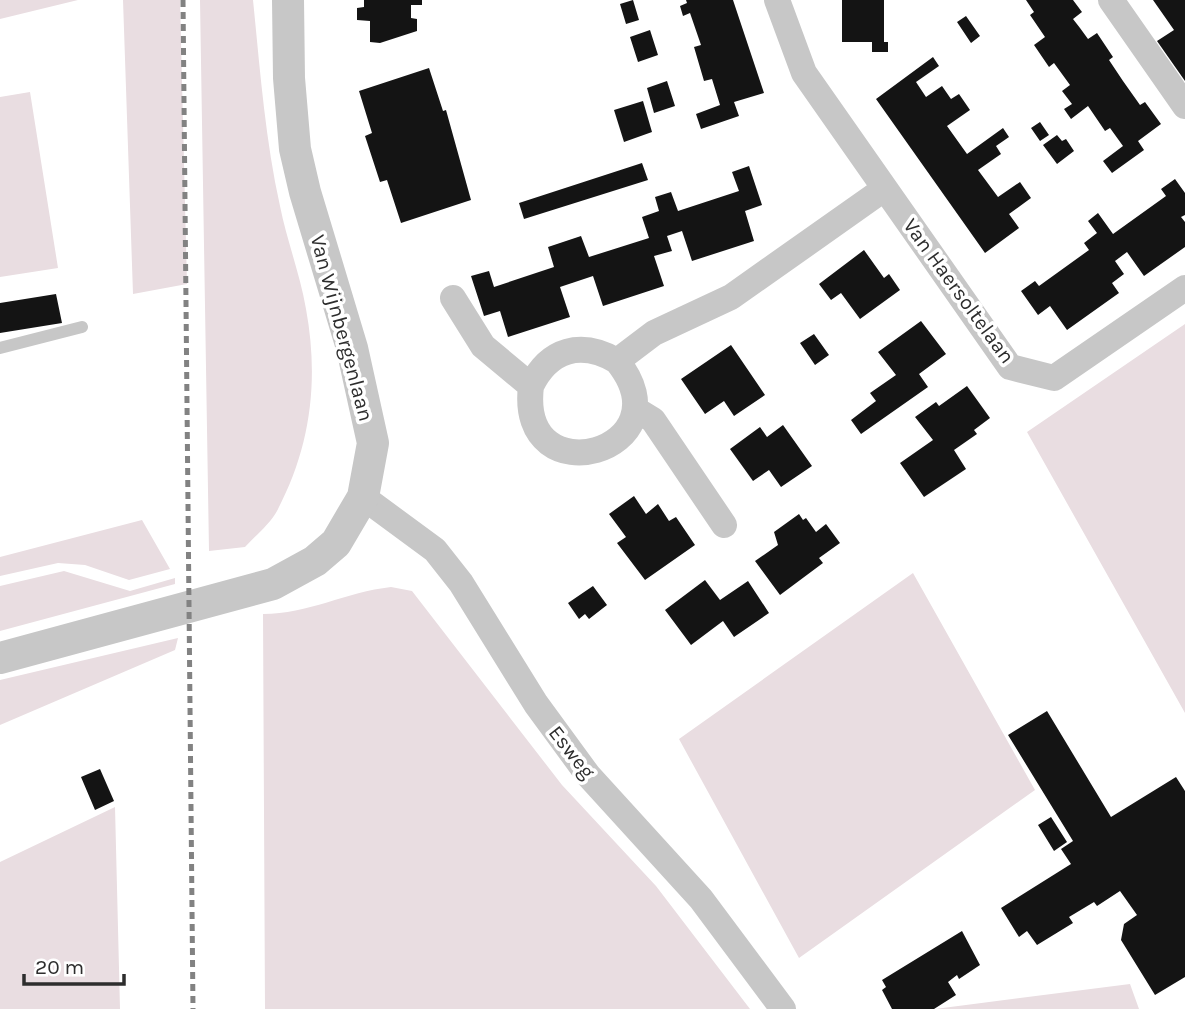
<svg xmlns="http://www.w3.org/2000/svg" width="1185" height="1009" font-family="Karla,sans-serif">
  <rect width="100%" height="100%" fill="#fff"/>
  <path fill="#e9dde1" d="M0,0H78L0,19Z
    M123,0H180L187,284L133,294Z
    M200,0H253C260,69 265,138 280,206C287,241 300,274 306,309C319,380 311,447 277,511C270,524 255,536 245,547L209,551Z
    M30,92L58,268L0,277V97Z
    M1185,324V713L1027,432Z
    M142,520L170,569L129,580L85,565L58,563L0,576V557Z
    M64,571L130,591L175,578V584L0,631V586Z
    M913,573L1035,790L799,958L679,739Z
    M391,587L412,591L562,785L656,886L750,1009H265L263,614C308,614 346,592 391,587Z
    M178,638L175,650L0,725V680Z
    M115,807L120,1009H0V862Z
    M1130,984L1139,1009H935Z"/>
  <path fill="#141414" d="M364,0H422V5H411V18L417,19V31L380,43L370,42V21L357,20V8L364,7Z
    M633,0L639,20L626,24L620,4Z
    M686,0H733L764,93L734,102L739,116L701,129L696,114L720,105L712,79L704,81L694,47L701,45L690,13L683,16L680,6L687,3Z
    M842,0H884V42H888V52H872V42H842Z
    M1026,0H1073L1082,12L1073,19L1080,28L1088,39L1097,33L1113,57L1109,60L1123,81L1140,105L1145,102L1161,124L1138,141L1144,150L1112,173L1103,161L1123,146L1110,128L1105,131L1088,106L1071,119L1064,109L1072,104L1062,91L1070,85L1054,63L1049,67L1034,45L1045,37L1030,15L1034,12Z
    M1153,0H1185V81L1157,41L1174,30Z
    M966,16L980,36L971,43L957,22Z
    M650,30L658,55L638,62L630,37Z
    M933,57L939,66L916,82L926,97L942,86L951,99L959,94L970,110L947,126L967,154L1003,128L1009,137L996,146L1001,154L978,170L998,197L1020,182L1031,198L1009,214L1019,228L985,253L876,99Z
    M429,68L443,111L446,110L471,200L401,223L387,180L380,182L365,136L372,133L359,91Z
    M667,81L675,106L654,113L647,88Z
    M643,101L652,132L624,142L614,110Z
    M1040,122L1049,135L1040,141L1031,128Z
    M1057,135L1062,141L1066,139L1074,151L1057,164L1043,145Z
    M642,163L648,180L524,219L519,203Z
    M749,166L762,205L745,211L754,241L692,261L682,231L667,236L672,251L654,256L664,286L603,306L593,276L560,287L570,317L508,337L500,311L484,316L471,276L489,271L494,287L554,267L548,247L581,236L589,257L649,238L642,217L659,211L655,197L671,192L678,211L739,191L732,172Z
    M1175,179L1185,193V215L1181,217L1185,222V247L1144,276L1127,252L1115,261L1124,274L1112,283L1119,293L1067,330L1050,306L1038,315L1021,291L1035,281L1039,286L1089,250L1084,243L1097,233L1088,221L1098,213L1113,234L1166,196L1161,189Z
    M864,250L884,278L889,274L900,290L860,319L841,293L831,300L819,284Z
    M56,294L62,323L0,333V303Z
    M921,321L946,354L919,374L928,387L861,434L851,420L876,401L870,393L896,375L878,352Z
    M814,334L829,355L815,365L800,343Z
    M731,345L765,395L734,416L724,401L705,414L681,379Z
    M967,386L990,418L974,430L977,434L954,450L966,469L924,497L900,463L933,440L915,417L936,402L939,406Z
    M783,425L812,466L781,487L769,470L753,481L730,449L760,427L767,437Z
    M634,496L646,514L658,504L669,521L676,517L695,545L645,580L617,543L626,537L609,514Z
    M799,514L803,520L806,518L816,532L826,524L840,543L819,558L823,563L780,595L755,561L778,545L774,532Z
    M705,580L720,600L748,581L769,613L734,637L723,621L691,645L665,610Z
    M593,586L607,605L589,619L585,614L579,619L568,603Z
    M1047,711L1111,817L1176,777L1185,791V977L1155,995L1121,940L1124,924L1137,915L1120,891L1097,906L1094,902L1069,917L1073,923L1037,945L1027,931L1019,937L1001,908L1071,864L1061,849L1073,841L1008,735Z
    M100,769L114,801L95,810L81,777Z
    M1051,817L1067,842L1054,851L1038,825Z
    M962,931L980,965L959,979L957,975L948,982L956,995L934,1009H892L882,990L886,987L882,980Z"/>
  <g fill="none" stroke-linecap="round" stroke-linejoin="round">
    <path stroke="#c7c7c7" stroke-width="12" d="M0,348L82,327"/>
    <path stroke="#c7c7c7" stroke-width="26" d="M777,0L804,73L1010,367L1054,378L1185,288
      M1111,0L1185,106
      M453,298L483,346L531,386C549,349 581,340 617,361L654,333L731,297L884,189
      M531,386C517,500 690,451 617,361
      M635,409L653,420L724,525
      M363,497L435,550L461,583L536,704L588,775L701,899L783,1009"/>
    <path stroke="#c7c7c7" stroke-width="32" d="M0,658L273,584L315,561L336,543L363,497L373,443L352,348L305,192L295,149L289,78L288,0"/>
    <path stroke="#828282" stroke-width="5" stroke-dasharray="7 5" stroke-linecap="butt" d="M183,0L193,1009"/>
  </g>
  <g text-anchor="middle" stroke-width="7" stroke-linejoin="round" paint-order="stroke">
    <g font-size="21" fill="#2d2d2d" stroke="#fff">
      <text transform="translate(959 291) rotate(54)" y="7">Van Haersoltelaan</text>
      <text transform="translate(342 328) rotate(75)" y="7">Van Wijnbergenlaan</text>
      <text transform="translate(572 752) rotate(52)" y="7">Esweg</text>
    </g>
  </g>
  <path d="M24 974v10h100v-10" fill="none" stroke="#2d2d2d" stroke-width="3.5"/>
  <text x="35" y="974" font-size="21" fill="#2d2d2d" stroke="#ffffff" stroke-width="5" paint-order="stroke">20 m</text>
</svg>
